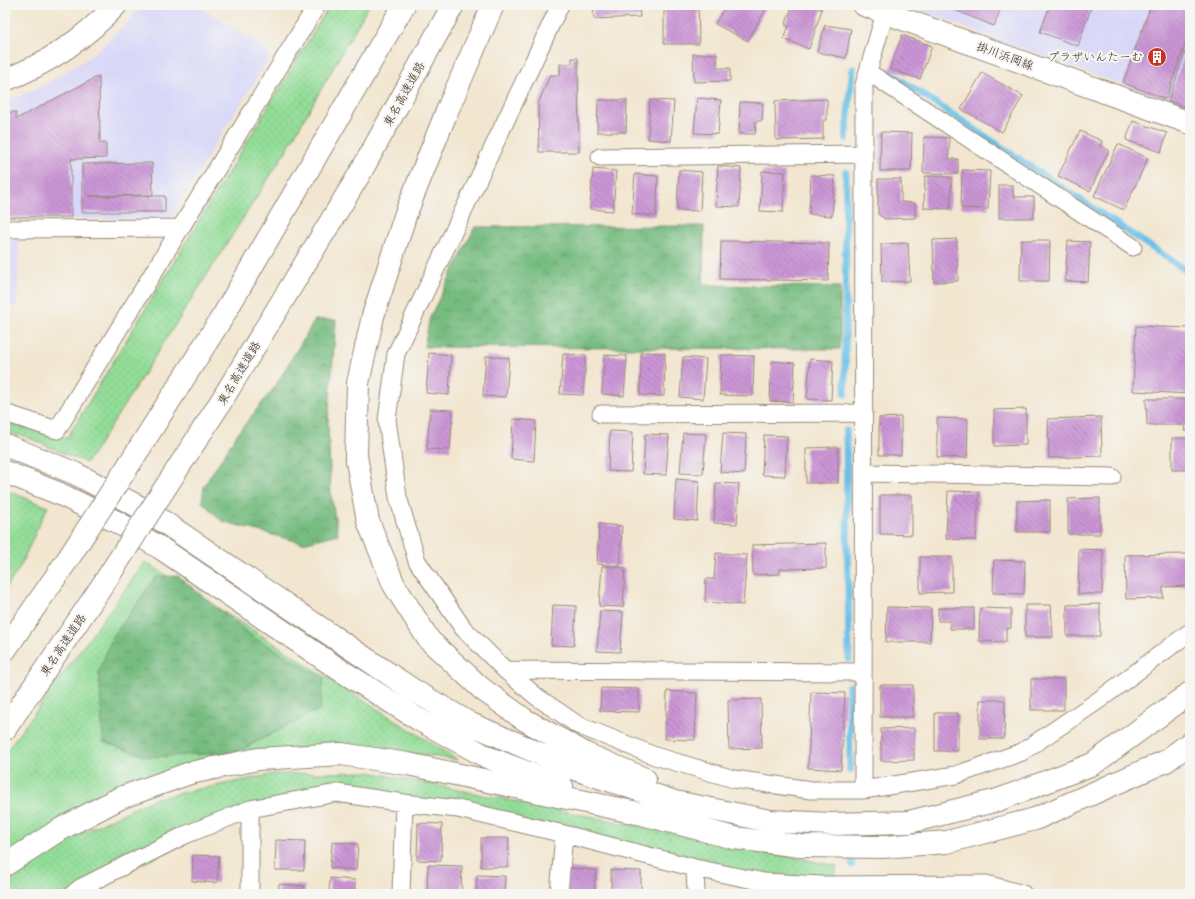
<svg xmlns="http://www.w3.org/2000/svg" width="1195" height="899" font-family="'Architects Daughter','Klee One',sans-serif">
  <defs>
    <pattern id="grass-dots" width="8" height="8" patternUnits="userSpaceOnUse"><rect width="8" height="8" fill="#93dd98"/><path d="M2 2h.1M6 6h.1" fill="none" stroke="#80be83" stroke-width="1.8" stroke-linecap="round"/></pattern>
    <pattern id="forest-crowns" width="20" height="18" patternUnits="userSpaceOnUse"><rect width="20" height="18" fill="#76bc80"/><path d="M2 6a3 3 0 1 1 6 0M12 15a3 3 0 1 1 6 0" fill="none" stroke="#629968"/></pattern>
    <pattern id="building-back-hatch" width="6" height="6" patternUnits="userSpaceOnUse"><rect width="6" height="6" fill="#cb95d6"/><path d="M-1 5l2 2M0 0l6 6M5-1l2 2" fill="none" stroke="#a67aad"/></pattern>
  </defs>
  <rect width="100%" height="100%" fill="#f6f6f2"/>
  <filter id="ink" filterUnits="userSpaceOnUse"><feTurbulence type="fractalNoise" baseFrequency=".025" numOctaves="2"/><feDisplacementMap in="SourceGraphic" scale="8" xChannelSelector="R" yChannelSelector="G"/><feConvolveMatrix kernelMatrix="1 2 1 2 8 2 1 2 1" color-interpolation-filters="sRGB"/></filter>
  <filter id="wash" filterUnits="userSpaceOnUse"><feTurbulence type="fractalNoise" baseFrequency=".012" numOctaves="4" result="noise"/><feDisplacementMap in="SourceGraphic" scale="16" xChannelSelector="R" yChannelSelector="G"/><feGaussianBlur stdDeviation="0.9" result="paint"/><feColorMatrix in="noise" values="0 0 0 0 0 0 0 0 0 0 0 0 0 0 0 0 0 1.4 0 .05"/><feComposite in="paint" operator="in"/></filter>
  <g filter="url(#wash)">
    <rect width="100%" height="100%" fill="#f2e6d0"/>
    <path fill="#d8d7f8" d="M141,5H197L267,49L269,59L225,128L172,216L165,218L5,219V101L20,96L40,87L58,77L87,59L111,38L125,25Z
      M906,5H1188L1190,7V109L1031,52Z
      M5,239H19L17,307L5,306Z"/>
    <path fill="url(#grass-dots)" stroke="#67845b" d="M330,5H369L286,151L98,446L86,463L24,436L5,432V423L67,438Z
      M5,490L48,507L43,516L20,567L5,590Z
      M145,562L458,760L334,742L137,780L5,866V753Z
      M369,772L837,866L832,885L731,878L453,809L289,794L78,894H5V886L47,849L156,798L274,774Z"/>
    <path fill="url(#forest-crowns)" stroke="#58734f" d="M704,226L703,285L840,287V349L424,347L430,317L475,227Z
      M315,320H336L328,423L331,495L338,534L303,543L222,521L202,502L204,486L238,433L274,388Z
      M178,576L253,637L324,678L320,709L237,752L148,757L103,742L99,672L112,638L156,577Z"/>
    <g fill="none" stroke-linecap="round" stroke-linejoin="round">
      <path stroke="#6ac1e7" stroke-width="7" d="M890,73L1190,273
        M846,138L851,83L853,69
        M845,394L846,172
        M846,431L849,659
        M849,686L850,770
        M852,865V862"/>
    </g>
    <g id="blocks">
      <path fill="url(#building-back-hatch)" d="M593,5H639L640,17L594,19Z
        M664,5H698L699,44H664Z
        M726,5H768L748,41L715,24Z
        M793,5H811L822,9L809,49L784,39L789,26L785,25Z
        M942,5H1002L994,26Z
        M1050,5H1092L1078,46L1040,32Z
        M1151,5H1184L1190,10V30L1166,99L1123,83Z
        M825,25L851,29L846,58L817,52Z
        M902,35L932,46L920,79L890,69Z
        M1190,39V108L1168,101Z
        M693,54H717V68H730V81L694,82Z
        M572,58H578L579,152H539L538,104L550,75H560V64H572Z
        M982,73L1023,96L1002,132L961,109Z
        M99,76L100,143H106V158L71,159V217H5V112H16V119Z
        M697,98L721,100L718,134L694,133Z
        M827,99V120H823V139L776,140L775,101Z
        M598,100H627L626,132H597Z
        M650,100L674,101L671,141L648,139Z
        M740,102L763,103L762,121H756L755,134H739Z
        M1133,121L1167,133L1161,152L1126,140Z
        M1080,131L1102,141L1100,146L1109,150L1090,191L1058,176Z
        M881,132L912,133L911,171H880Z
        M924,137L949,138V159H958V174L923,173Z
        M1118,144L1148,158L1124,210L1094,196Z
        M152,163L153,195L88,196H165V212H82V164Z
        M718,166L741,168L739,207L716,206Z
        M593,169L616,171L613,211L590,209Z
        M679,170L702,172L700,211L677,210Z
        M962,170L990,171L988,209L961,208Z
        M762,171L785,172L783,212L760,211Z
        M635,174L658,176L656,216L632,214Z
        M811,175L835,176L832,216L809,214Z
        M925,176L952,177L950,209L924,208Z
        M878,179H901V202L915,203V218L885,219L878,214Z
        M999,185H1013V197H1034V218H999Z
        M957,239L958,281L934,282L933,240Z
        M1021,240H1050L1049,281H1020Z
        M721,241L829,243L828,281L720,279Z
        M1068,241L1090,242L1088,282L1065,281Z
        M908,243L910,281L882,282L881,244Z
        M1136,326L1190,328V394L1133,391Z
        M641,352L665,353L664,396L640,395Z
        M429,353L451,355L449,395L426,393Z
        M563,354L586,355L583,395L560,394Z
        M604,355L627,356L624,396L602,394Z
        M721,355L754,356L753,396L720,395Z
        M486,356L509,358L506,397L483,396Z
        M683,357L706,359L703,399L680,397Z
        M810,359L833,361L831,400L807,399Z
        M772,361L795,363L793,402L770,401Z
        M1146,399H1190V431H1184L1185,425H1147Z
        M430,409L453,410L450,450L427,449Z
        M1026,409V445L994,446V410Z
        M901,417V455H879V418Z
        M1101,417L1102,456L1049,458L1048,419Z
        M937,418L968,419L967,458L937,457Z
        M513,419L536,421L534,461L511,459Z
        M610,431L633,432L631,472L608,471Z
        M683,433L706,434L703,474L680,473Z
        M723,433L746,434L744,474L720,472Z
        M645,434L669,435L666,475L643,474Z
        M764,435L787,436L785,476L762,475Z
        M1172,438H1190V470H1172Z
        M838,447V483H806V448Z
        M676,479L699,481L697,521L674,519Z
        M716,483L739,484L737,524L714,523Z
        M948,491L979,492L976,540L946,539Z
        M880,495H912V535L880,534Z
        M1100,498V534H1068V499Z
        M1050,500V532H1017V501Z
        M599,524L622,526L620,566L597,564Z
        M826,543V568L780,569V574L753,575L752,545Z
        M1079,549L1103,550L1102,594H1078Z
        M716,553L747,555L743,605L705,602L706,579H714Z
        M1188,554L1189,586L1163,587V598L1126,599L1125,555Z
        M920,557H952V592L920,593Z
        M994,560L1025,561L1024,594L993,593Z
        M602,566L625,568L623,607L599,606Z
        M1100,604V636H1067V605Z
        M553,605L576,606L574,646L551,645Z
        M1025,605H1051L1053,637H1025Z
        M887,607L931,608L930,642H886Z
        M938,608H974V629H950V621H938Z
        M980,608L1011,609V628L1006,629V642L979,641Z
        M600,611L623,612L620,652L597,651Z
        M1031,679H1064V710H1031Z
        M880,685H913V717H880Z
        M601,688L639,689V712L600,711Z
        M667,691L697,693L695,740L665,739Z
        M811,692L845,693L841,770L808,768Z
        M761,699L762,748L729,749L728,700Z
        M980,700H1005L1004,739H980Z
        M935,713H958V751H935Z
        M914,728V760L881,761V729Z
        M418,823L442,824L441,861L417,860Z
        M481,838H509L508,867H481Z
        M276,840L305,841L304,870H275Z
        M332,842L358,844L356,870L330,868Z
        M193,855L219,856L217,883L192,881Z
        M428,865L462,866L461,894H427Z
        M568,868L596,870L594,894H566Z
        M611,870L641,871V894H611Z
        M477,875L505,876L504,894H476Z
        M330,878L355,880V894H329Z
        M279,884L305,886L304,894H278Z"/>
    </g>
  </g>
  <g filter="url(#ink)">
    <use href="#blocks" fill-opacity="0" stroke="#968877" stroke-width="1"/>
    <g fill="none" stroke-linecap="round" stroke-linejoin="round">
      <g stroke="#968877" stroke-width="19">
        <path id="street" d="M560,5L396,354L387,420L398,497L417,561L463,628L505,670L537,697L578,725L655,756L734,779L811,790H863L956,775L1022,752L1099,700L1190,632
          M868,72L1133,247
          M600,157L864,154
          M5,229L180,228
          M5,413L57,430L317,5
          M601,414L864,413
          M864,473L1112,477
          M505,670L863,672
          M863,790L864,85L885,13
          M250,809V894
          M695,868L696,894
          M73,894L80,888L185,835L250,809L337,793L404,803L458,809L564,834L695,868L764,882L822,885L986,884L1023,894
          M401,894L404,803
          M559,894L564,834"/>
      </g>
      <g stroke="#968877" stroke-width="24">
        <path id="secondary" d="M5,80C47,64 86,37 116,5"/>
      </g>
      <g stroke="#968877" stroke-width="24">
        <path id="primary" d="M864,5L1190,123"/>
      </g>
      <g stroke="#968877" stroke-width="24">
        <path id="highway" d="M493,5L447,111L406,213L373,316L358,383L356,456L368,521L394,585L429,640L482,689L525,720L588,755L645,779
          M5,445L74,473L149,512L353,650L413,690L471,724L578,770L675,802L770,821L831,824L909,822L998,800L1093,764L1190,693
          M130,463L223,316L404,5
          M5,472L60,494L117,522L162,549L337,668L418,719L487,757L562,786
          M167,485L217,408L359,175L453,5
          M5,650L68,559
          M5,729L104,583
          M5,865L59,830L120,798L190,773L258,759L341,754L408,764L642,814L734,838L800,846L883,847L947,842L1035,819L1166,761L1190,743"/>
      </g>
      <use href="#street" stroke="#fff" stroke-width="17"/>
      <use href="#secondary" stroke="#fff" stroke-width="22"/>
      <use href="#primary" stroke="#fff" stroke-width="22"/>
      <use href="#highway" stroke="#fff" stroke-width="22"/>
      <g stroke="#968877" stroke-width="24" stroke-linecap="butt">
        <path id="highway-bridge" d="M68,559L130,463
          M104,583L167,485"/>
      </g>
      <use href="#highway-bridge" stroke="#fff" stroke-width="22"/>
    </g>
  </g>
  <defs>
    <g id="building-disc" transform="scale(1)"><circle r="9.5" fill="#c8321e" stroke="#f6f6f2"/><path d="M-4-6H4V6H1V3H-1V6H-4ZM-2.5-4.3h1.7v1.8h-1.7ZM.8-4.3h1.7v1.8H.8ZM-2.5-1h1.7V.8h-1.7ZM.8-1h1.7V.8H.8Z" fill="#fff"/></g>
  </defs>
  <g fill-rule="evenodd">
    <use href="#building-disc" x="1157" y="57"/>
  </g>
  <g text-anchor="middle" stroke-width="4" stroke-linejoin="round" paint-order="stroke">
    <g font-size="12" fill="#3b2a1e" stroke="#f6f6f2">
      <text transform="translate(1005 56) rotate(20)" y="4">掛川浜岡線</text>
      <text transform="translate(404 94) rotate(-61)" y="4">東名高速道路</text>
      <text transform="translate(239 373) rotate(-59)" y="4">東名高速道路</text>
      <text transform="translate(63 645) rotate(-56)" y="4">東名高速道路</text>
    </g>
    <g font-size="12" fill="#3b2a1e" stroke="#f6f6f2" text-anchor="end">
      <text x="1143" y="61">プラザいんたーむ</text>
    </g>
  </g>
  <rect width="1195" height="899" fill="none" stroke="#f6f6f2" stroke-width="20"/>
</svg>
